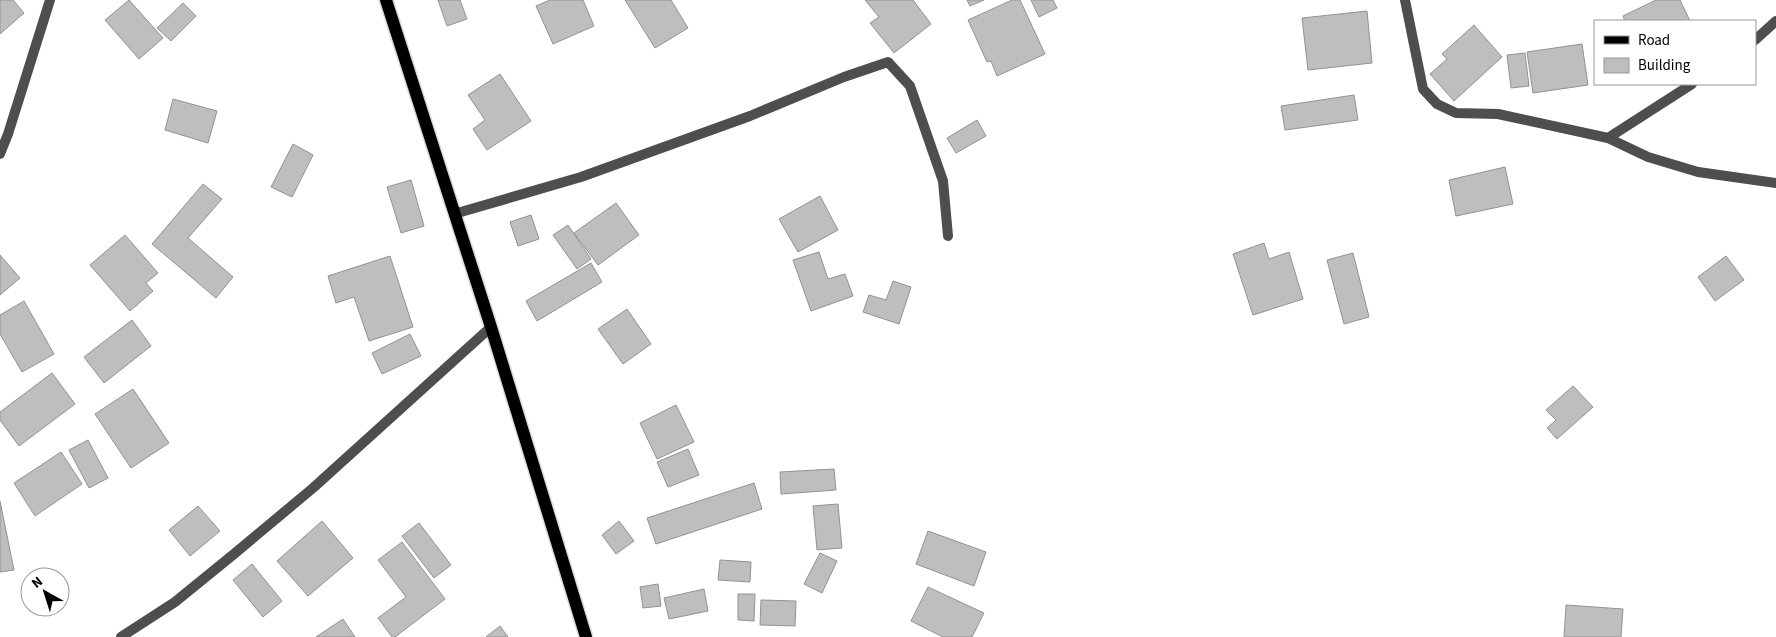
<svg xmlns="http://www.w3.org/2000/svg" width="1776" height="637" font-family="'Source Sans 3',sans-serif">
  <rect width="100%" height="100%" fill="#fff"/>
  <path fill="#bebebe" stroke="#929292" d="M0,0H13L24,13L0,34Z
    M129,0L163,38L139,59L105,20Z
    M438,0H460L467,19L447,26Z
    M550,0H583L594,26L553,44L536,6Z
    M625,0H671L688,28L655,48Z
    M865,0H913L931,24L894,53L870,23L879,17Z
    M967,0H984L970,6Z
    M1012,0H1020L1045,54L997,76L991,61L987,62L968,20Z
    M1031,0H1053L1057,8L1039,17Z
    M1656,0H1680L1690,21H1625L1623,16Z
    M183,3L196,16L171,41L157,28Z
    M1367,11L1372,63L1308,70L1302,18Z
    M1474,25L1502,57L1454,101L1430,74L1447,59L1442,54Z
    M1582,44L1588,85L1533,93L1527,52Z
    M1525,53L1529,86L1511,88L1507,55Z
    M500,74L531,121L487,150L473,129L485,120L468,95Z
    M1354,95L1358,120L1285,130L1281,106Z
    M173,99L217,111L208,143L165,130Z
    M977,120L986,136L956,153L947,138Z
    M293,144L313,155L292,197L271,187Z
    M1505,167L1513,204L1456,216L1449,180Z
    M411,180L424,226L401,233L387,187Z
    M203,184L222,199L188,238L233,277L216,298L152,244Z
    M820,196L838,230L798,252L779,219Z
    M616,203L639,235L598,265L574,233Z
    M531,215L539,239L518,246L510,222Z
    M568,225L591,259L577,269L553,235Z
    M125,235L158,273L146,283L153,291L130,311L90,265Z
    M1264,243L1269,259L1289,252L1303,299L1253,315L1233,254Z
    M819,252L828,279L845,274L853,296L811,311L793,260Z
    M1353,253L1369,317L1344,324L1327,260Z
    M0,255L20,278L0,295Z
    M390,256L413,327L369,341L354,297L336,303L328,276Z
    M1726,256L1744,280L1715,301L1698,277Z
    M591,263L602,282L537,321L526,301Z
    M893,281L911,287L899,324L863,312L869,295L886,300Z
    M24,301L54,354L22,372L0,334V315Z
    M627,309L651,344L623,364L598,329Z
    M132,320L151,346L104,383L84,357Z
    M410,334L421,356L382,374L372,353Z
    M52,373L75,404L19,446L0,420V412Z
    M1573,386L1593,407L1557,439L1547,428L1556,420L1546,410Z
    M133,389L169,443L131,468L95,414Z
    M676,405L694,442L657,459L640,423Z
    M88,440L108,478L89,488L69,450Z
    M688,449L699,475L668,487L657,462Z
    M61,452L82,484L35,516L14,483Z
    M834,469L836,490L781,494L780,472Z
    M754,483L762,509L656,544L647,518Z
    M0,501L14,570L0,572Z
    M838,504L842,548L817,550L813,506Z
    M198,506L220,531L190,556L169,530Z
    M322,521L353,558L308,596L277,561Z
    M619,521L634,541L616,554L602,535Z
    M419,523L451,565L434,578L402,536Z
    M928,531L986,552L974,586L916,564Z
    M402,542L445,599L395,637H392L378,618L406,597L378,560Z
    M820,553L837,561L822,593L804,584Z
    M720,560L751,562L750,582L718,580Z
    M252,564L282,601L263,617L233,580Z
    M658,584L661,606L643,608L640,587Z
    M928,587L984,613L972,637H943L911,621Z
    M704,589L708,611L669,619L664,598Z
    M738,594H755L754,621L738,620Z
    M761,600L796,601L795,626L760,625Z
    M1566,605L1623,609L1621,637H1564Z
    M343,619L355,637H316Z
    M500,626L508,637H486Z"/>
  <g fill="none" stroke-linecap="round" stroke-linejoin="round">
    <g stroke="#dbdbdb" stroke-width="15">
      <path id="primary" d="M386,0L491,327L586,637"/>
    </g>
    <path stroke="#4e4e4e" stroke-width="10" d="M1405,0L1423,89L1437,104L1456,113L1498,114L1608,138L1648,157L1698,172L1776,183
      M1755,40L1776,21
      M1608,138L1692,84
      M0,154L8,134L50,0
      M454,214L581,177L750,116L844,77L888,62L910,86L943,181L948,236
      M121,637L175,602L234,554L313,488L491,327"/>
    <use href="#primary" stroke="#000" stroke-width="12"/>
  </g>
  <rect x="1594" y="20" width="162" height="65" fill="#ffffff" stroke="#999999"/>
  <rect x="1604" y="36" width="25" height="8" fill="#000000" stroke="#999999"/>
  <text x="1638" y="45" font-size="15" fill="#000000">Road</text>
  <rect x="1604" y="58" width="25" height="15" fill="#bebebe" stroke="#999999"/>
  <text x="1638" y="70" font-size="15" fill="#000000">Building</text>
  <g transform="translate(45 592) rotate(321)"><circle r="24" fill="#ffffff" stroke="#999999"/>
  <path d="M0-4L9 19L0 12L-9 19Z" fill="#000000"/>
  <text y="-8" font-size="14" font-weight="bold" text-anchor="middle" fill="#000000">N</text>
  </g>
</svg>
